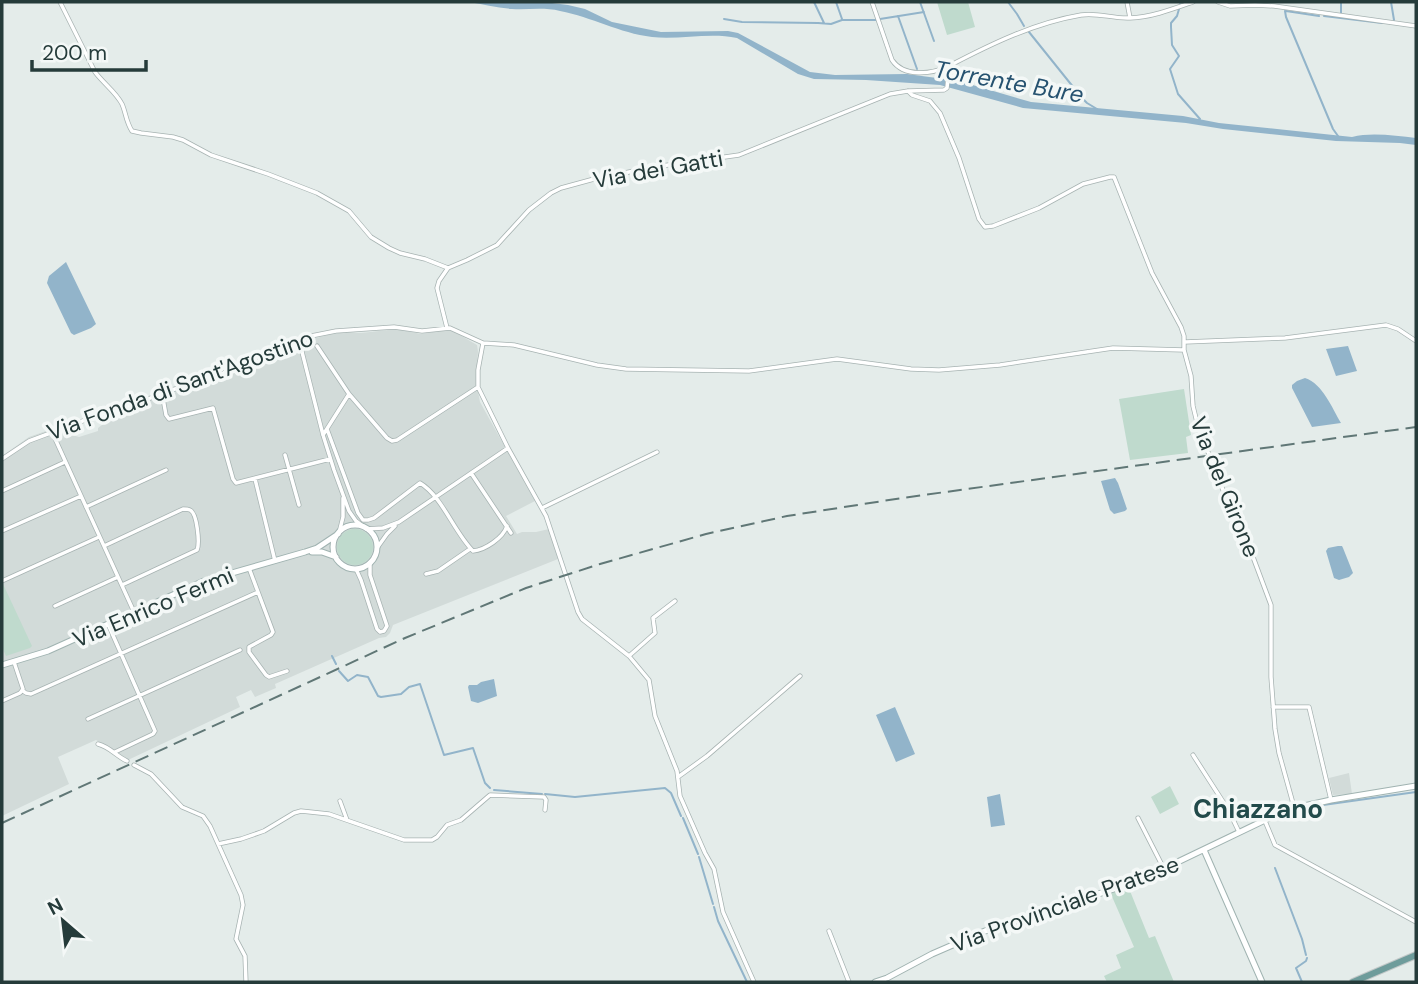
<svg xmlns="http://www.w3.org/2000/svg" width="1418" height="984" font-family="'DM Sans',sans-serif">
  <rect width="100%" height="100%" fill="#e4ecea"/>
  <path fill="#d2dbd9" d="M397,329L421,334L444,330L453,331L477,345L478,351L476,381L480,402L535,501L506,516L517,534L522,532H536L549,529L558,559L393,625L390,633L386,637L379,638L275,684L276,688L255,697L251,690L236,697L240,707L128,760L96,740L58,757L69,784L2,816V456L29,437L52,429L79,437L98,431V428L118,413L168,394L207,384L285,346L328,335L345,332L361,333Z
    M1349,773L1352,794L1333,795L1329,778Z"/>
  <path fill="#bfdacd" d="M937,2H968L975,27L947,35Z
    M1184,389L1191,435L1186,437L1188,453L1130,460L1119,399Z
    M337 547a18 18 0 1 1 36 0a18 18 0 1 1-36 0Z
    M2,584H3L32,646L30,648L6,656L2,647Z
    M1170,786L1179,804L1160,814L1151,797Z
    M1128,886L1149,938L1155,936L1174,982H1107L1104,976L1121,968L1116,955L1134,947L1110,892Z"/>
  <path fill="#92b4ca" d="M469,2H544L568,5L585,9L612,22L661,32L728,31L738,33L810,72L835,75L907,74L959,81L1031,102L1183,116L1219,123L1352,137C1372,132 1396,136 1416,138V145L1400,143L1336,141L1223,129L1186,123L1023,108L940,85L866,80L814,79L798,74L737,38C710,32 680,40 652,37C619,33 592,17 560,11C544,7 528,10 512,9C497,8 483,4 469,2Z
    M66,262L96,324L91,328L74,335L71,333L47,283L49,276Z
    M1348,346L1357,371L1336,376L1326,349Z
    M1305,378C1323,384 1332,408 1341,423L1312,427L1292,388V385L1297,381Z
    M1115,478L1118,483L1127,509L1125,511L1114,514L1110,510L1101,481Z
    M1338,546H1342L1343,548L1353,573L1349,577L1339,580L1334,578L1326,551L1328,548Z
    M494,679L497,696L478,703L471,701L468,687L469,685H477L481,682Z
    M895,707L915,754L896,762L876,715Z
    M1000,794L1005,825L991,827L987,797Z"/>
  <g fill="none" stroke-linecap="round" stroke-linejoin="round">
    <path stroke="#92b4ca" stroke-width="2" d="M814,2L824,23
      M836,2L842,19
      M920,2L934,41
      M1008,2L1017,14L1024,26
      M1341,2V13
      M1391,2L1394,20
      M1180,3V2
      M1179,9L1177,16L1171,23V27L1172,45L1179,56L1170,69L1178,94L1200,119
      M1285,11L1286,17L1333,129L1338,136
      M1286,11L1319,16
      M898,16L917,69
      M1324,16L1382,23
      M724,19L742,22L818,23L831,24L842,20H876
      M880,19L924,12
      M1029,32L1082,98L1087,103L1097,109
      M332,656L336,664
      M339,671L348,681L357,675L368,677L378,696L381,697L401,694L409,687L420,684L444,755L473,748L485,783L490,788
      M494,790L542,794
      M545,794L575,797L665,788L671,793L681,816
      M1316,806L1416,792
      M683,818L698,854
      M699,857L713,904
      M1275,868L1302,939L1306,955
      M714,907L718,921L747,982
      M1302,982L1296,968L1306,961L1307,958"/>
    <g stroke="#a7b3b2" stroke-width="5">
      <path id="street" d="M60,2L95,72C103,83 116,92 122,104C126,113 126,122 132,131L141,133L173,137L183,140L211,155L268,174L317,193L349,211L371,237L389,248L400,253L425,259L448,268
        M872,2L892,60C904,78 932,74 949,66
        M1127,2L1130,18
        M1218,2L1230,6L1255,5L1274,6L1416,26
        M908,91L912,95L930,101L940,113L959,158L979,219L985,227L993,226L1039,208L1083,184L1110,177H1114L1152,273L1181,327L1184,336V350L1191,376L1193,406L1201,439L1209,454L1228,503L1241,517L1253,557L1271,605V677L1275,729L1279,753L1294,807
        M447,328L437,288L439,281L448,268L467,260L497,245L529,210L551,193L561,188L594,179L654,167L739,155L890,94L908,91L944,90L947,88L949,66C991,44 1034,23 1081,15C1097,12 1113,19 1130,18C1152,17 1173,9 1193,2
        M299,340L323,435L334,470L349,511L356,521L364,527
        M1185,342L1285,338L1386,325L1398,329L1416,341
        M483,343L478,370V387L508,448L546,516L578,612L582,619L629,656L649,680L655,716L677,771L680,796L705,853L714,869L723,912L754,982
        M317,346L349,394L387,438L392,441L397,440L478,387
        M162,393L166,415L169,419L213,408L233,479L236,483L330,459
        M327,429L358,513L363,520H368L374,518L420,483C442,496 454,532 473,551C485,550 503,538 507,526
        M52,432L134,612
        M323,435L349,394
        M285,455L299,505
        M2,459L29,441L96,416L134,405L167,391L207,381L279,346L311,336L336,331L394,327L422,331L450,328L483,343L514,345L597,365L626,369L749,371L837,359L911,369L939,370L1000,365L1113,348L1184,350
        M471,473L511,533
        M255,479L275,561
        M2,491L65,462
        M86,507L166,470
        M542,508L657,452
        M366,529L383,528L399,522L508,448
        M2,531L81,496
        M339,533L343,517V498
        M104,546L183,509C186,509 188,509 190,510C197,513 200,543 197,550L122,585
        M377,548L387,534L395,526
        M249,568L273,632L271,635L249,647V652L266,675L269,677L287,671
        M356,569L361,580L377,629L380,632L384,631L387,626L370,575V562
        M426,574L438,571L470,549
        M2,581L99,537
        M55,606L118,577
        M108,624L155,731L153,734L115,752
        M629,656L655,633L653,618L675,601
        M23,691L26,693L31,694L258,592
        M2,701L20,693L23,689L14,662
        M1273,707H1309L1331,800
        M88,719L240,650
        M98,744C110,747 116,756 127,761
        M1193,755L1229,811L1239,832
        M134,765L151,774L182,807L203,816L210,826L241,895L243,905L236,939L245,956L246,982
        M678,777L707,756L800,676
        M340,801L347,820
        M1138,818L1164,869
        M1265,821L1275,845L1416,922
        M218,844L241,839L264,831L294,813L301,811L329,814L404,840H432L437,837L447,825L461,820L490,795L544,797L546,800L545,810
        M829,931L849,982"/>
    </g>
    <g stroke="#a0b3b1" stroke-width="7">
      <path id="secondary" d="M333 547a22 22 0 1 1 44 0a22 22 0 1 1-44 0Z
        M312,552H322L336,557
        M2,665L48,651L204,581L305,552L317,548L338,534
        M1204,850L1262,982
        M875,982L887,978L932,954L985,931L1138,881L1286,810L1331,800L1416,786"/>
    </g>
    <g stroke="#c2c8c8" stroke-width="8">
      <path id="primary" d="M1353,982L1416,955"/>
    </g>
    <use href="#street" stroke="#fff" stroke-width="3.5"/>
    <use href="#secondary" stroke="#fff" stroke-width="5"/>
    <use href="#primary" stroke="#6e9c9b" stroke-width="6"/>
    <path stroke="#607776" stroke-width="2" stroke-dasharray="14 7" stroke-linecap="butt" d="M2,823L405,638L526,588L600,564L706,534L787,516L902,498L1416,427"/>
  </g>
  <g text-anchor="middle" stroke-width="7" stroke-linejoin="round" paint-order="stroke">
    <g font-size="23" fill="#253b3a" stroke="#f4f8f7">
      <text transform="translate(658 169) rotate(-10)" y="8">Via dei Gatti</text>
      <text transform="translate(180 385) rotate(-20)" y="8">Via Fonda di Sant'Agostino</text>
      <text transform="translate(1225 487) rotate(68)" y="8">Via del Girone</text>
      <text transform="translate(153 607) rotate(-23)" y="8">Via Enrico Fermi</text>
      <text transform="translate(1065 904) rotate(-20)" y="8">Via Provinciale Pratese</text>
    </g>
    <g font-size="24" font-style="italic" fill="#265270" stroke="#f4f8f7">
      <text transform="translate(1009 82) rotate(10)" y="8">Torrente Bure</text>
    </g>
    <g font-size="26" font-weight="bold" fill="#234b4b" stroke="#f4f8f7">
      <text x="1258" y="818">Chiazzano</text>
    </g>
  </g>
  <rect width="1418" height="984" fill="none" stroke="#253b3a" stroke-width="7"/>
  <g transform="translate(63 921) rotate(332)" stroke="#f4f8f7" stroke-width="5" paint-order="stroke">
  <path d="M0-5L12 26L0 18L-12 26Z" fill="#253b3a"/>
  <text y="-10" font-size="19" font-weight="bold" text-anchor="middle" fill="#253b3a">N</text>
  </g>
  <path d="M32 60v10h114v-10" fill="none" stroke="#253b3a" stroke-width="3.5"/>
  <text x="42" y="60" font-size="21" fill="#253b3a" stroke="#f4f8f7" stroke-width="5" paint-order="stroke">200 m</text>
</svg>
